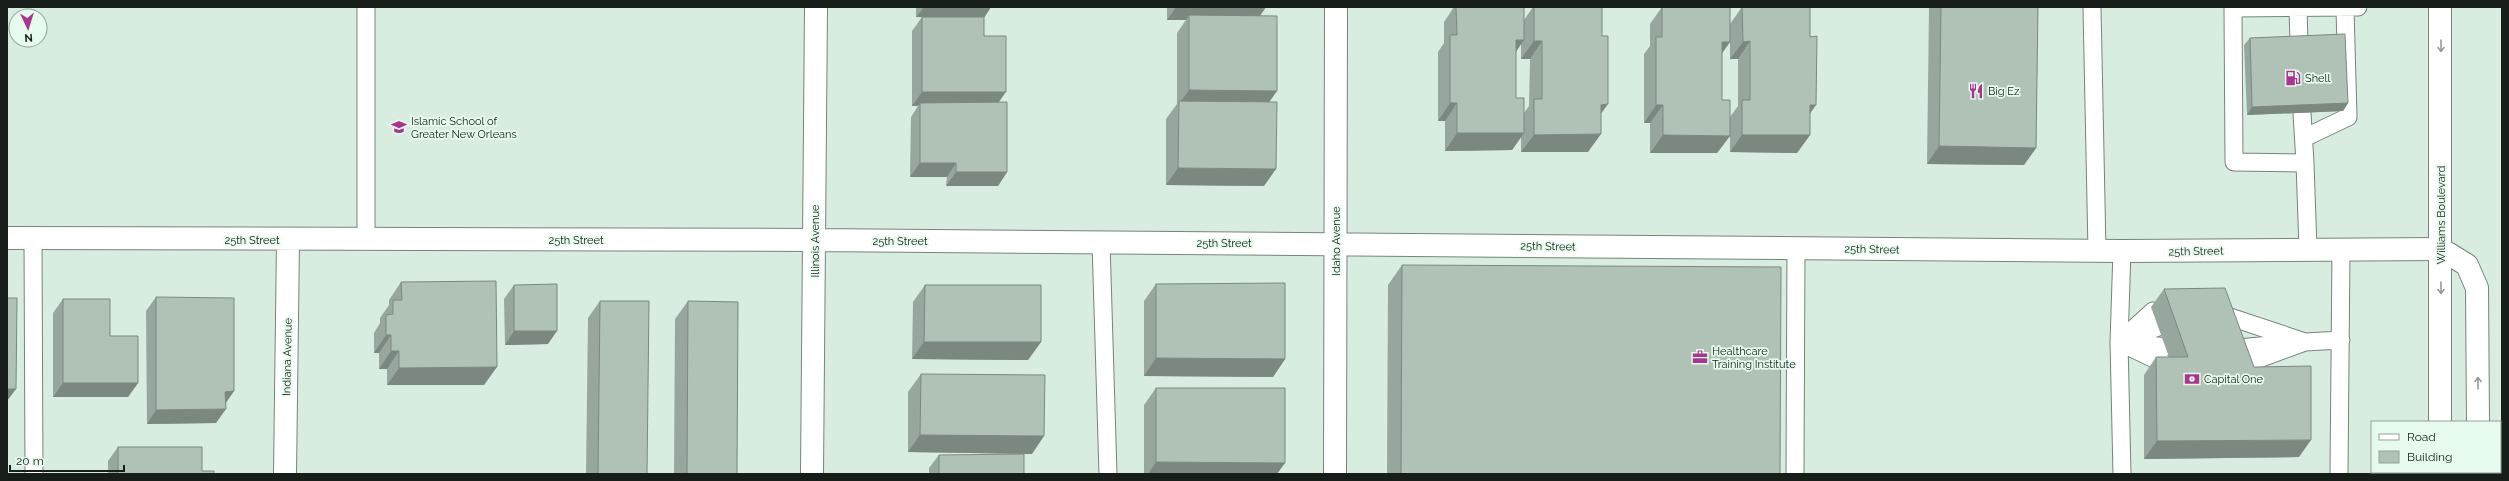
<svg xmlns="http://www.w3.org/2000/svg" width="2509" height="481" font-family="Raleway,sans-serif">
  <rect width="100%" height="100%" fill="#d9ece0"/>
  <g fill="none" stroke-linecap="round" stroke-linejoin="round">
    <g stroke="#74867a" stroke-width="19">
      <path id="service" d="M2092,7L2097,251
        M2298,9L2299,43
        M2302,113L2305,163L2234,162L2233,8L2358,7
        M2304,138L2348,117L2345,9
        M2305,163L2308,249
        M33,239L34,474
        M366,240V7
        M1101,242L1108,474
        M2122,251L2119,342L2122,474
        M2215,312L2305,342L2234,368
        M2129,338L2158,327
        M2119,342L2173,368
        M2119,342L2153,311
        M2305,342L2341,340
        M2133,343L2166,347
        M2228,349L2281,344
        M1795,474L1796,248
        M2339,474L2341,249"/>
    </g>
    <g stroke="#74867a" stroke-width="24">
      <path id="minor" d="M7,238L815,240L2122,251L2441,249
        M285,474L288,240
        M812,474L816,7
        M1335,474L1336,7"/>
    </g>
    <g stroke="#74867a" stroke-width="24">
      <path id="secondary" d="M2441,249L2467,265L2477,288L2478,422
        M2440,422V7
        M2496,472L2497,474
        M2439,474V472"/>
    </g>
    <use href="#service" stroke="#fff" stroke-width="17"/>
    <use href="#minor" stroke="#fff" stroke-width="22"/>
    <use href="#secondary" stroke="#fff" stroke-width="22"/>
  </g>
  <path fill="#97a79d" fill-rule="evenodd" d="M916,7H991L984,17V36L999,102L1007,172L998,186H946L947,177H910L911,117L918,106H912V31L922,17H916Z
    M1167,7H1266L1260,16L1269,102L1264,186L1166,185V119L1177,104V33L1186,20H1167Z
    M1454,7H1524V20L1533,7H1602L1601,114L1588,152H1521V137L1512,150L1445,151V121H1438V52L1444,43V22ZM1521,44V59H1530L1529,106L1524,113L1516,98V52Z
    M1662,7L1730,24L1742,7H1810V135L1797,153L1730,152V125V136L1717,153H1650V123H1644V54L1650,46V24ZM1730,30V59H1738V106L1730,117L1722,100V53L1730,42Z
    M1929,7H2038L2036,148L2024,165L1927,164Z
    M2250,38L2348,103L2343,111L2247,115L2244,45Z
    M1402,265L1780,474H1387L1388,285Z
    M401,282L484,385H387V369H379V353H374V333L380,323V318L389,305V300Z
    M1156,284L1285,359L1273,377L1144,376V301Z
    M514,285L548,344L505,345L504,299Z
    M925,285L1041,342L1028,360L912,359L913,302Z
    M2164,289L2254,367L2299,457L2144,459V375L2156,357H2169L2151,307Z
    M156,297L234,391L226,403L216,423L147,424L146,311Z
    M63,299L110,336L138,383L128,397H53V313Z
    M600,301L647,474H586L588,318Z
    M688,301L737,474H674L675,319Z
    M921,374L1032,454L908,452V392Z
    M1156,388L1277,474H1144V405Z
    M118,447L202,471L214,474H108V461Z
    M939,455L1024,474H929V468Z"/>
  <path fill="#7b887f" d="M924,7H991L984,18L916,17Z
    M1176,7H1266L1256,21L1189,15L1186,20H1167Z
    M1516,40H1524L1512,57Z
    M1534,41H1542L1530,59H1521Z
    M1750,41L1738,59H1730L1743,42Z
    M1722,42H1730L1718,59Z
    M1189,90L1277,91L1265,108L1179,104Z
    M922,92H1006L996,106L920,103L918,106H912Z
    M1450,103H1457L1445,121H1438Z
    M2348,103L2343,111L2247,115L2252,107Z
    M1608,104L1595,122L1601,105Z
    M1656,105H1663L1650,123H1644Z
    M1810,105H1816L1804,122Z
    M1457,133H1524L1512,150L1445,151Z
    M1601,134L1588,152H1521L1534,135Z
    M1663,135L1730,136L1717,153H1650Z
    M1742,135H1810L1797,153L1730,152Z
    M1939,146L2036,148L2024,165L1927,164Z
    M920,163H956L947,177H910Z
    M1178,168L1276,169L1264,186L1166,185Z
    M956,172H1007L998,186H946Z
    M514,331H557L548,344L505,345Z
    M386,335H391L379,353H374Z
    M924,342H1041L1028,360L912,359Z
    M391,351H399L387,369H379Z
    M1156,358L1285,359L1273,377L1144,376Z
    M497,367L484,385H387L399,368Z
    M63,383H138L128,397H53Z
    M7,389H16L7,401Z
    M234,391L224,405L225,392Z
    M226,409L216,423L147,424L156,410Z
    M920,435L1044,436L1032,454L908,452Z
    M2311,440L2299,457L2144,459L2157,441Z
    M1156,462L1285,463L1277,474H1148Z"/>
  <path fill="#b0c2b6" stroke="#7b887f" d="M1456,7H1524V40H1516V98H1524V133H1457V103H1450V35H1457Z
    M1534,7H1602V36H1608V104L1601,105V134L1534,135V99H1542V41H1534Z
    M1662,7H1730V42H1722V100H1730V136L1663,135V105H1656V37H1662Z
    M1742,7H1810V37L1817,36L1816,105H1810V135H1742V100H1750V41L1743,42Z
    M1941,7H2038L2036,148L1939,146Z
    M1189,15L1277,16V91L1189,90Z
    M922,17H984V36H1006V92H922Z
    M2345,34L2348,103L2252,107L2250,38Z
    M1179,101L1277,102L1276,169L1178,168Z
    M1007,102V172H956V163H920V103Z
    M1402,265L1781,267L1780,474H1401Z
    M496,281L497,367L399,368V351H391V335H386V315L393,314V300H402L401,282Z
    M1285,283V359L1156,358V284Z
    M557,284V331H514V285Z
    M925,285H1041V342H924Z
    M2225,288L2254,367L2311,366V440L2157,441L2156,357H2188L2164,289Z
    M156,297L234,298V391L225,392L226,409L156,410Z
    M7,298H17L16,389H7Z
    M63,299H110V336H138V383H63Z
    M600,301H649L647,474H598Z
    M688,301L738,302L737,474H687Z
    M921,374L1045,375L1044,436L920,435Z
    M1156,388H1285V463L1156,462Z
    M118,447H202V471H214V474H118Z
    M1024,454V474H939V455Z"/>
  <defs><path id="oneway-shaft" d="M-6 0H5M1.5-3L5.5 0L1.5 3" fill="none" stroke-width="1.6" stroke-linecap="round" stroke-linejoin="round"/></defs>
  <g stroke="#979a98">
    <use href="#oneway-shaft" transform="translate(2441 46) rotate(90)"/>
    <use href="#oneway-shaft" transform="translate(2441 288) rotate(90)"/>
    <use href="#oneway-shaft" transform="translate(2478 383) rotate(-90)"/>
  </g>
  <defs>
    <g id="fuel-bare" transform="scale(1.2)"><path d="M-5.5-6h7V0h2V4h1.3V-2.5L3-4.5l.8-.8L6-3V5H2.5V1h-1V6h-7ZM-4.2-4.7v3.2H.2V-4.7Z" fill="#a83590" stroke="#e6faed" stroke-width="2.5" paint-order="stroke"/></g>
    <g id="restaurant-bare" transform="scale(1.2)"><path d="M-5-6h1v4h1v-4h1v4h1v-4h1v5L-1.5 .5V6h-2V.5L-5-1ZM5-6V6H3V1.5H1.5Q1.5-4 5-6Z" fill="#a83590" stroke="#e6faed" stroke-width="2.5" paint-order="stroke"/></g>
    <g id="school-bare" transform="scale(1.2)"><path d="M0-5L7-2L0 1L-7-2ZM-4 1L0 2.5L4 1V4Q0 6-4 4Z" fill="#a83590" stroke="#e6faed" stroke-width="2.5" paint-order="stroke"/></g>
    <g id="office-bare" transform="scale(1.2)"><path d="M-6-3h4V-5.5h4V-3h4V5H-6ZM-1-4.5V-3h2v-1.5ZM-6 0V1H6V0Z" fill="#a83590" stroke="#e6faed" stroke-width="2.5" paint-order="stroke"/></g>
    <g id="bank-bare" transform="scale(1.2)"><path d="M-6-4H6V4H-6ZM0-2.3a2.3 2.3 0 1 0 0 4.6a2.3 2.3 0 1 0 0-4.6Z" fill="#a83590" stroke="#e6faed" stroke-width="2.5" paint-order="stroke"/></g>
  </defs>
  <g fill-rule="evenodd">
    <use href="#fuel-bare" x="2293" y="78"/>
    <use href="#restaurant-bare" x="1976" y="91"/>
    <use href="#school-bare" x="399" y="127"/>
    <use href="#office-bare" x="1700" y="357"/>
    <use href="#bank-bare" x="2192" y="379"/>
  </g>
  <g text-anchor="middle" stroke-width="3.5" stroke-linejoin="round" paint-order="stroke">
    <g font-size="11" fill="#171e1a" stroke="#e6faed" text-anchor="start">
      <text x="2305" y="82">Shell</text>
      <text x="1988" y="95">Big Ez</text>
      <text x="411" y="125">Islamic School of<tspan x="411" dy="13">Greater New Orleans</tspan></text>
      <text x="1712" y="355">Healthcare<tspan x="1712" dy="13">Training Institute</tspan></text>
      <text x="2204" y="383">Capital One</text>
    </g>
    <g font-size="11" fill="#171e1a" stroke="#e6faed">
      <text transform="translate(2441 215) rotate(-90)" y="4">Williams Boulevard</text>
      <text x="252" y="244">25th Street</text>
      <text x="576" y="244">25th Street</text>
      <text transform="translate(815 241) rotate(-90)" y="4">Illinois Avenue</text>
      <text x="900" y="245">25th Street</text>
      <text transform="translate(1336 241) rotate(-90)" y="4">Idaho Avenue</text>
      <text x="1224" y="247">25th Street</text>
      <text transform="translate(1548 246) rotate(1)" y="4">25th Street</text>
      <text transform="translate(1872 249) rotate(1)" y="4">25th Street</text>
      <text transform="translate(2196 251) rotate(-1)" y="4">25th Street</text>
      <text transform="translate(287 357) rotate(-89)" y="4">Indiana Avenue</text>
    </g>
  </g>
  <rect width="2509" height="481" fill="none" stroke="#171e1a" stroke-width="16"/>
  <rect x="2371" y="421" width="130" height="52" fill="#e6faed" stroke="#93a299"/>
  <rect x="2379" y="434" width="20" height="6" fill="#ffffff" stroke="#93a299"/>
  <text x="2407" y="441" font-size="12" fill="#171e1a">Road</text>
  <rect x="2379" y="451" width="20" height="12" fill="#b0c2b6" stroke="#93a299"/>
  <text x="2407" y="461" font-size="12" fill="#171e1a">Building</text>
  <g transform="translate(28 28) rotate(176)"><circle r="19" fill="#e6faed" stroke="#93a299"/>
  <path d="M0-3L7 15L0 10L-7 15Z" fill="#a83590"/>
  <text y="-6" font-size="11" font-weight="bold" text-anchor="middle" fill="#171e1a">N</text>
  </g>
  <path d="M10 465v6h114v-6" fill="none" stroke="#171e1a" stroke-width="2"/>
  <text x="16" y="465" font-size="12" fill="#171e1a" stroke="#e6faed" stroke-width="3" paint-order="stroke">20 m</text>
</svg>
